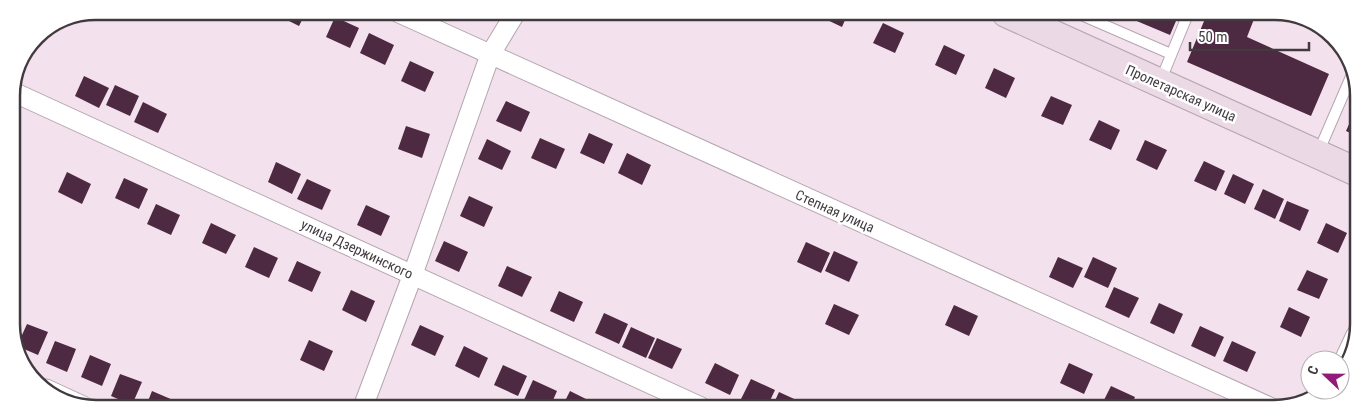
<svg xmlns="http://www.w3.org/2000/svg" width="1370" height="420" font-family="'Roboto Condensed',sans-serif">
  <rect width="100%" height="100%" fill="#f3e2ed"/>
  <path fill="#4d2942" d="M276,12H306L299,26L275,14Z
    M459,12H478L475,19Z
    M822,13H848L842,27L821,17Z
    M1120,14H1179L1170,35Z
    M1207,14H1256L1247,37L1329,74L1311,116L1187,62Z
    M335,17L359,28L350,48L326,37Z
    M883,23L904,33L895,53L873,43Z
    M369,33L394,45L385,65L360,53Z
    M944,45L965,55L956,75L935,65Z
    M410,61L434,72L425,92L401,81Z
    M994,68L1015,78L1006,98L985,88Z
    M84,76L109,88L99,108L75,96Z
    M115,85L139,96L130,116L106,105Z
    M1051,96L1072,105L1063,125L1041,116Z
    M506,101L530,112L521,132L496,121Z
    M143,102L167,114L158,133L134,122Z
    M1357,106V136L1346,131Z
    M1099,120L1120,130L1111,150L1089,140Z
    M406,126L430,134L422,158L398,149Z
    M589,133L613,144L604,164L580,153Z
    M540,138L565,149L556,169L531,158Z
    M487,139L511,151L502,170L478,159Z
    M1145,140L1167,150L1157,170L1136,160Z
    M627,153L651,165L642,185L618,173Z
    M1204,161L1225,171L1216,191L1194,181Z
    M276,162L301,174L292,194L268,182Z
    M67,172L91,184L82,204L58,192Z
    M1233,174L1254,184L1245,204L1224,194Z
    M124,178L148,189L139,209L115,198Z
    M307,179L331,190L322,210L297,199Z
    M1263,189L1284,199L1275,219L1254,209Z
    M469,196L493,207L484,227L460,216Z
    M1287,201L1309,210L1300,231L1279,221Z
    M156,204L180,215L171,235L147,224Z
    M366,205L390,216L381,236L357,225Z
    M211,223L236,235L226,254L202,243Z
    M1326,223L1347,233L1338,253L1317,243Z
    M444,241L468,252L459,272L435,261Z
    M806,242L830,253L821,273L797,262Z
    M254,247L278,258L269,278L245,267Z
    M834,251L858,262L849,282L825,271Z
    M1058,257L1083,268L1073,288L1049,277Z
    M1093,257L1117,268L1108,288L1084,277Z
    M297,261L321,272L312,292L288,281Z
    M507,266L532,277L522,297L498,286Z
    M1307,270L1328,279L1319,299L1297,290Z
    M1114,287L1139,298L1129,318L1105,307Z
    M351,290L375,301L366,322L342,310Z
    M559,291L583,302L574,322L550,311Z
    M1159,303L1183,314L1174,334L1150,323Z
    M834,304L859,315L849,335L825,324Z
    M954,305L978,316L969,336L945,325Z
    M1289,307L1310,317L1301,337L1280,327Z
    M604,313L628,324L619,344L595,333Z
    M27,324L48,332L38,355L17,346Z
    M420,325L444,336L435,356L411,345Z
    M1200,326L1224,337L1215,357L1191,346Z
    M631,327L655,338L646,358L622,347Z
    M657,338L682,349L672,369L648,358Z
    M309,340L333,351L324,371L300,360Z
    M55,341L76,349L67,372L46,363Z
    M1232,341L1256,352L1247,372L1223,361Z
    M464,346L488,358L479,378L455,366Z
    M90,355L111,364L102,386L81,377Z
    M715,363L739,375L730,395L705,383Z
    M1069,363L1093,374L1084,394L1060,383Z
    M503,365L527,376L518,396L494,385Z
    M120,374L142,382L132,405L111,396Z
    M751,379L775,390L767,407H761L741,399Z
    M533,380L557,391L550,407H538L524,400Z
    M1111,386L1135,397L1130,408H1107L1101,406Z
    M152,391L173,400L170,406H146Z
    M570,391L594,403L592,407H562Z
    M779,392L803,403L801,408L772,407Z"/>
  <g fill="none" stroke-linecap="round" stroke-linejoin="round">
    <g stroke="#b4a5af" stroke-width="12">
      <path id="service" d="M1079,14L1171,54
        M1160,82L1188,14
        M1318,153L1353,72"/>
    </g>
    <g stroke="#b4a5af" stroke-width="21">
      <path id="minor" d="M397,12L1274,409
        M11,91L701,407
        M1340,369L1356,335
        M46,389L83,406
        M363,407L413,274L490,55L516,12"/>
    </g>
    <g stroke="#b4a5af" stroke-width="30">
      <path id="secondary" d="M1006,13L1357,172"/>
    </g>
    <use href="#service" stroke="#fff" stroke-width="10"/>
    <use href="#minor" stroke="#fff" stroke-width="19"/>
    <use href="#secondary" stroke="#ebd9e6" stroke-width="28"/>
  </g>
  <g text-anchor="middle" stroke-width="5" stroke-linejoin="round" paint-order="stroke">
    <g font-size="14" fill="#413b3f" stroke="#fff">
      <text transform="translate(1181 93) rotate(24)" y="5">Пролетарская улица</text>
      <text transform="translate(835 211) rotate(24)" y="5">Степная улица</text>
      <text transform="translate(357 249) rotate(25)" y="5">улица Дзержинского</text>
    </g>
  </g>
  <path d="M0 0H1370V420H0ZM96 20H1274A76 76 0 0 1 1350 96V324A76 76 0 0 1 1274 400H96A76 76 0 0 1 20 324V96A76 76 0 0 1 96 20Z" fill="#fff" fill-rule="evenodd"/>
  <path fill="none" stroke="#413b3f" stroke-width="2.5" d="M96 20H1274A76 76 0 0 1 1350 96V324A76 76 0 0 1 1274 400H96A76 76 0 0 1 20 324V96A76 76 0 0 1 96 20Z"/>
  <g transform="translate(1325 375) rotate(292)"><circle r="24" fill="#ffffff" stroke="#b3b1b2"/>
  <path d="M0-4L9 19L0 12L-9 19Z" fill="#921b78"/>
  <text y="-8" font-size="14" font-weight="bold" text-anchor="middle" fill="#413b3f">С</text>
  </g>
  <path d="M1190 42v8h119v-8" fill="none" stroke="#413b3f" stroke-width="2.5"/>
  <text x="1198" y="42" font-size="15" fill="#413b3f" stroke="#ffffff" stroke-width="4" paint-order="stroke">50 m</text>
</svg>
